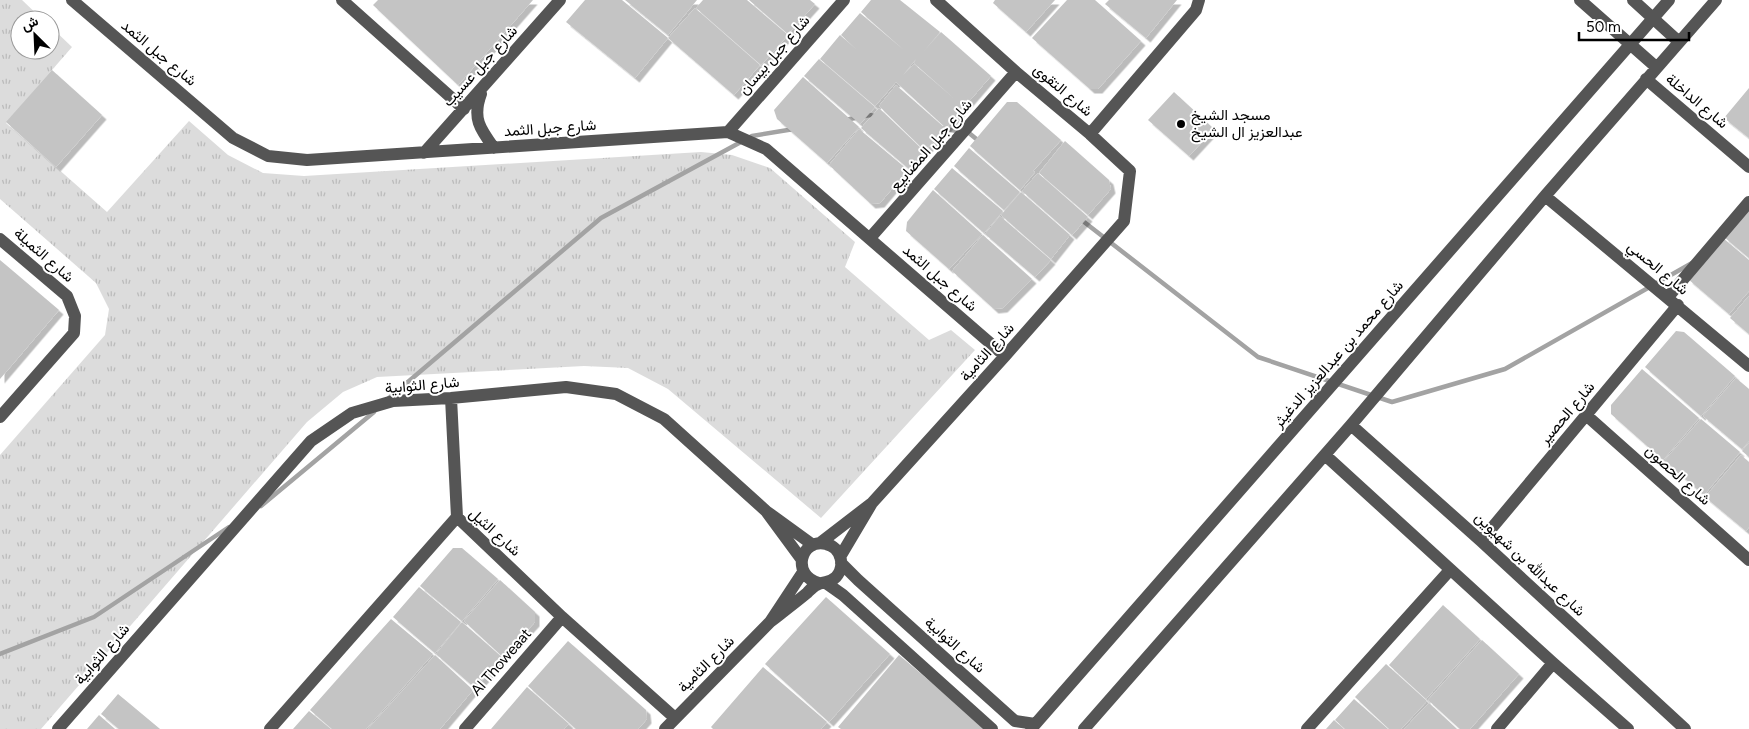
<svg xmlns="http://www.w3.org/2000/svg" width="1749" height="729" font-family="Figtree,Vazirmatn,sans-serif">
  <defs>
    <pattern id="park-tufts" width="24" height="20" patternUnits="userSpaceOnUse" patternTransform="scale(1.25)"><rect width="24" height="20" fill="#dcdcdc"/><path d="M3 7l-1-3M5 7V3M7 7l1-3M15 17l-1-3M17 17v-4M19 17l1-3" fill="none" stroke="#bbb"/></pattern>
    <filter id="shadow"><feDropShadow dx="4.5" dy="4.5" stdDeviation="0" flood-color="#0004"/></filter>
  </defs>
  <rect width="100%" height="100%" fill="#fff"/>
  <path fill="url(#park-tufts)" d="M0,0H22L43,20H20V50H50V26L72,47L6,123L107,212L189,121L228,155L263,173L304,176L701,152L732,155L770,168L855,242L845,267L929,340L951,330L975,350L821,518L668,389L628,368L584,366L377,377L343,392L307,422L41,729H0V455L105,335L109,309L96,283L0,199Z"/>
  <g fill="none" stroke-linecap="round" stroke-linejoin="round">
    <path stroke="#a3a3a3" stroke-width="4.5" d="M845,120L870,115L877,117
      M939,128L969,133L980,142
      M1079,218L1258,357L1392,402L1505,369L1692,263
      M389,398L601,218L752,136L794,129
      M261,506L374,412
      M0,654L94,617L229,527"/>
  </g>
  <path fill="#c4c4c4" fill-rule="evenodd" filter="url(#shadow)" d="M378,0H533L458,85L373,5Z
    M585,0H622L668,38L635,78L566,22Z
    M625,0H697L668,35Z
    M703,0H747L788,35L761,65L696,8Z
    M749,0H810L815,4L788,34Z
    M871,0H900L940,32L924,51L941,32L991,76L946,128L896,82L875,106L820,59L840,35L857,50L841,35L860,13L905,51L861,12ZM916,59L914,63L957,101L914,64L903,75Z
    M995,0H1055L1026,32L993,3Z
    M1067,0H1095L1141,41L1098,89H1090L1032,38Z
    M1109,0H1177L1146,38L1105,4Z
    M695,8L760,65L734,95L668,38Z
    M819,59L875,107L860,124L804,76Z
    M52,70L102,115L56,167L6,122Z
    M803,77L859,127L827,163L777,119L774,110Z
    M896,85L945,128L925,151L879,106Z
    M1749,88V138L1724,118Z
    M1174,92L1214,129L1189,156L1148,120Z
    M1007,102H1017L1061,140L1033,171L1035,172L1020,190L970,146Z
    M879,108L925,152L909,169L861,128Z
    M859,129L908,170L880,203L871,204L829,165Z
    M1065,141L1109,180L1111,189L1088,215L1039,173Z
    M969,148L1020,192L1004,210L954,166Z
    M952,168L1003,211L984,233L934,189Z
    M1038,173L1088,217L1072,235L1022,191Z
    M933,190L982,234L949,269L906,231L907,222Z
    M1021,192L1070,235L1051,259L1001,215Z
    M1749,208V258L1724,237Z
    M1000,216L1051,260L1035,277L985,234Z
    M983,235L1032,279L1003,308L994,309L952,271Z
    M1723,238L1749,260V291L1729,314L1688,279Z
    M0,260L59,310L0,379Z
    M1749,296V334L1730,318Z
    M1676,331L1684,332L1735,376L1701,416L1645,367Z
    M1642,369L1699,418L1663,460L1611,414V405Z
    M1736,378L1749,389V441L1742,449L1703,416Z
    M1701,419L1740,452L1704,495L1664,461Z
    M1749,443V457L1742,451Z
    M1741,455L1749,462V527L1746,531L1705,497Z
    M453,548H462L498,579L462,621L420,586Z
    M500,580L535,612V622L503,657L464,621Z
    M419,587L461,622L435,653L393,617Z
    M826,597L890,654L829,722L765,664Z
    M1443,605L1480,639L1426,699L1389,665Z
    M391,619L433,654L366,729H332L310,710L364,649L383,666L364,649Z
    M462,622L503,658L475,688L436,654Z
    M1482,640L1519,674L1470,729H1460L1428,700Z
    M568,641L646,710L647,719L638,729H576L528,686Z
    M435,655L473,690L440,729H368Z
    M899,655L986,729H841L838,727Z
    M1386,664L1427,701L1401,729H1389L1355,697Z
    M763,667L827,722L821,729H713L711,727Z
    M527,687L569,724L564,729H491Z
    M118,694L160,729H119L101,714Z
    M1354,699L1388,729H1345L1335,720Z
    M1429,703L1457,729H1404Z
    M309,711L331,729H293Z
    M99,715L115,729H87Z
    M1334,720L1344,729H1326Z"/>
  <g fill="none" stroke-linecap="round" stroke-linejoin="round">
    <path stroke="#555" stroke-width="12" d="M72,0L233,138L268,156L307,160L728,132L766,149L1005,356
      M342,0L464,109
      M1580,0L1656,67
      M1633,0L1679,42
      M1646,79L1749,167
      M481,94C472,118 480,129 494,148
      M728,132L844,0
      M1090,134L1196,10L1199,0
      M424,153L560,0
      M1545,196L1749,366
      M870,238L1016,72
      M0,239L67,296L75,316L74,333L0,417
      M1668,297L1749,202
      M451,398L457,517
      M1586,415L1749,560
      M1351,425L1481,541L1685,729
      M1325,455L1553,663L1628,729
      M872,503L1005,356L1124,221L1130,171L1090,134L1016,72L936,0
      M1481,541L1678,305
      M820,543L872,503L840,557
      M802,560L766,511L813,545
      M841,563L858,580L1015,721L1035,724
      M803,572L770,622C783,612 795,603 807,593C810,590 814,585 819,584C825,581 830,583 836,577C846,566 841,547 826,544C800,538 791,576 819,583
      M826,583L843,595L992,729
      M58,729L311,441L352,413L393,401L451,398L566,387L616,394L664,419L766,511
      M270,729L457,517L562,617L675,718
      M465,729L562,617
      M665,729L770,622
      M1031,729L1669,0
      M1084,729L1351,425L1545,196L1716,0
      M1307,729L1450,570
      M1497,729L1553,663"/>
  </g>
  <circle fill="#000" stroke="#fff" stroke-width="2" cx="1181" cy="124" r="5"/>
  <g text-anchor="middle" stroke-width="4" stroke-linejoin="round" paint-order="stroke">
    <g font-size="15" fill="#000" stroke="#fff">
      <text transform="translate(159 53) rotate(40)" y="5">شارع جبل الثمد</text>
      <text transform="translate(774 55) rotate(-49)" y="5">شارع جبل بيسان</text>
      <text transform="translate(480 66) rotate(-48)" y="5">شارع جبل عسيب</text>
      <text transform="translate(1063 90) rotate(40)" y="5">شارع التقوى</text>
      <text transform="translate(1697 101) rotate(40)" y="5">شارع الداخلة</text>
      <text transform="translate(550 128) rotate(-4)" y="5">شارع جبل الثمد</text>
      <text transform="translate(931 145) rotate(-49)" y="5">شارع جبل المضابيع</text>
      <text transform="translate(44 255) rotate(41)" y="5">شارع الثميلة</text>
      <text transform="translate(1658 268) rotate(40)" y="5">شارع الحسي</text>
      <text transform="translate(940 278) rotate(41)" y="5">شارع جبل الثمد</text>
      <text transform="translate(987 352) rotate(-48)" y="5">شارع الثامية</text>
      <text transform="translate(1338 354) rotate(-49)" y="5">شارع محمد بن عبدالعزيز الدغيثر</text>
      <text transform="translate(422 385) rotate(-5)" y="5">شارع الثوابية</text>
      <text transform="translate(1567 413) rotate(-50)" y="5">شارع الحصير</text>
      <text transform="translate(1678 475) rotate(42)" y="5">شارع الحصون</text>
      <text transform="translate(495 532) rotate(42)" y="5">شارع الثيل</text>
      <text transform="translate(1530 564) rotate(43)" y="5">شارع عبدالله بن شهيوين</text>
      <text transform="translate(955 645) rotate(42)" y="5">شارع الثوابية</text>
      <text transform="translate(102 654) rotate(-49)" y="5">شارع الثوابية</text>
      <text transform="translate(501 662) rotate(-49)" y="5">Al Thoweaat</text>
      <text transform="translate(706 664) rotate(-45)" y="5">شارع الثامية</text>
    </g>
    <g font-size="15" fill="#000" stroke="#fff" text-anchor="start">
      <text x="1191" y="120">مسجد الشيخ<tspan x="1191" dy="17">عبدالعزيز ال الشيخ</tspan></text>
    </g>
  </g>
  <g transform="translate(35 35) rotate(336)"><circle r="24" fill="#ffffff" stroke="#999999"/>
  <path d="M0-4L9 19L0 12L-9 19Z" fill="#000000"/>
  <text y="-8" font-size="14" font-weight="bold" text-anchor="middle" fill="#000000">ش</text>
  </g>
  <path d="M1579 32v8h110v-8" fill="none" stroke="#000000" stroke-width="2.5"/>
  <text x="1586" y="32" font-size="15" fill="#000000" stroke="#ffffff" stroke-width="4" paint-order="stroke">50 m</text>
</svg>
